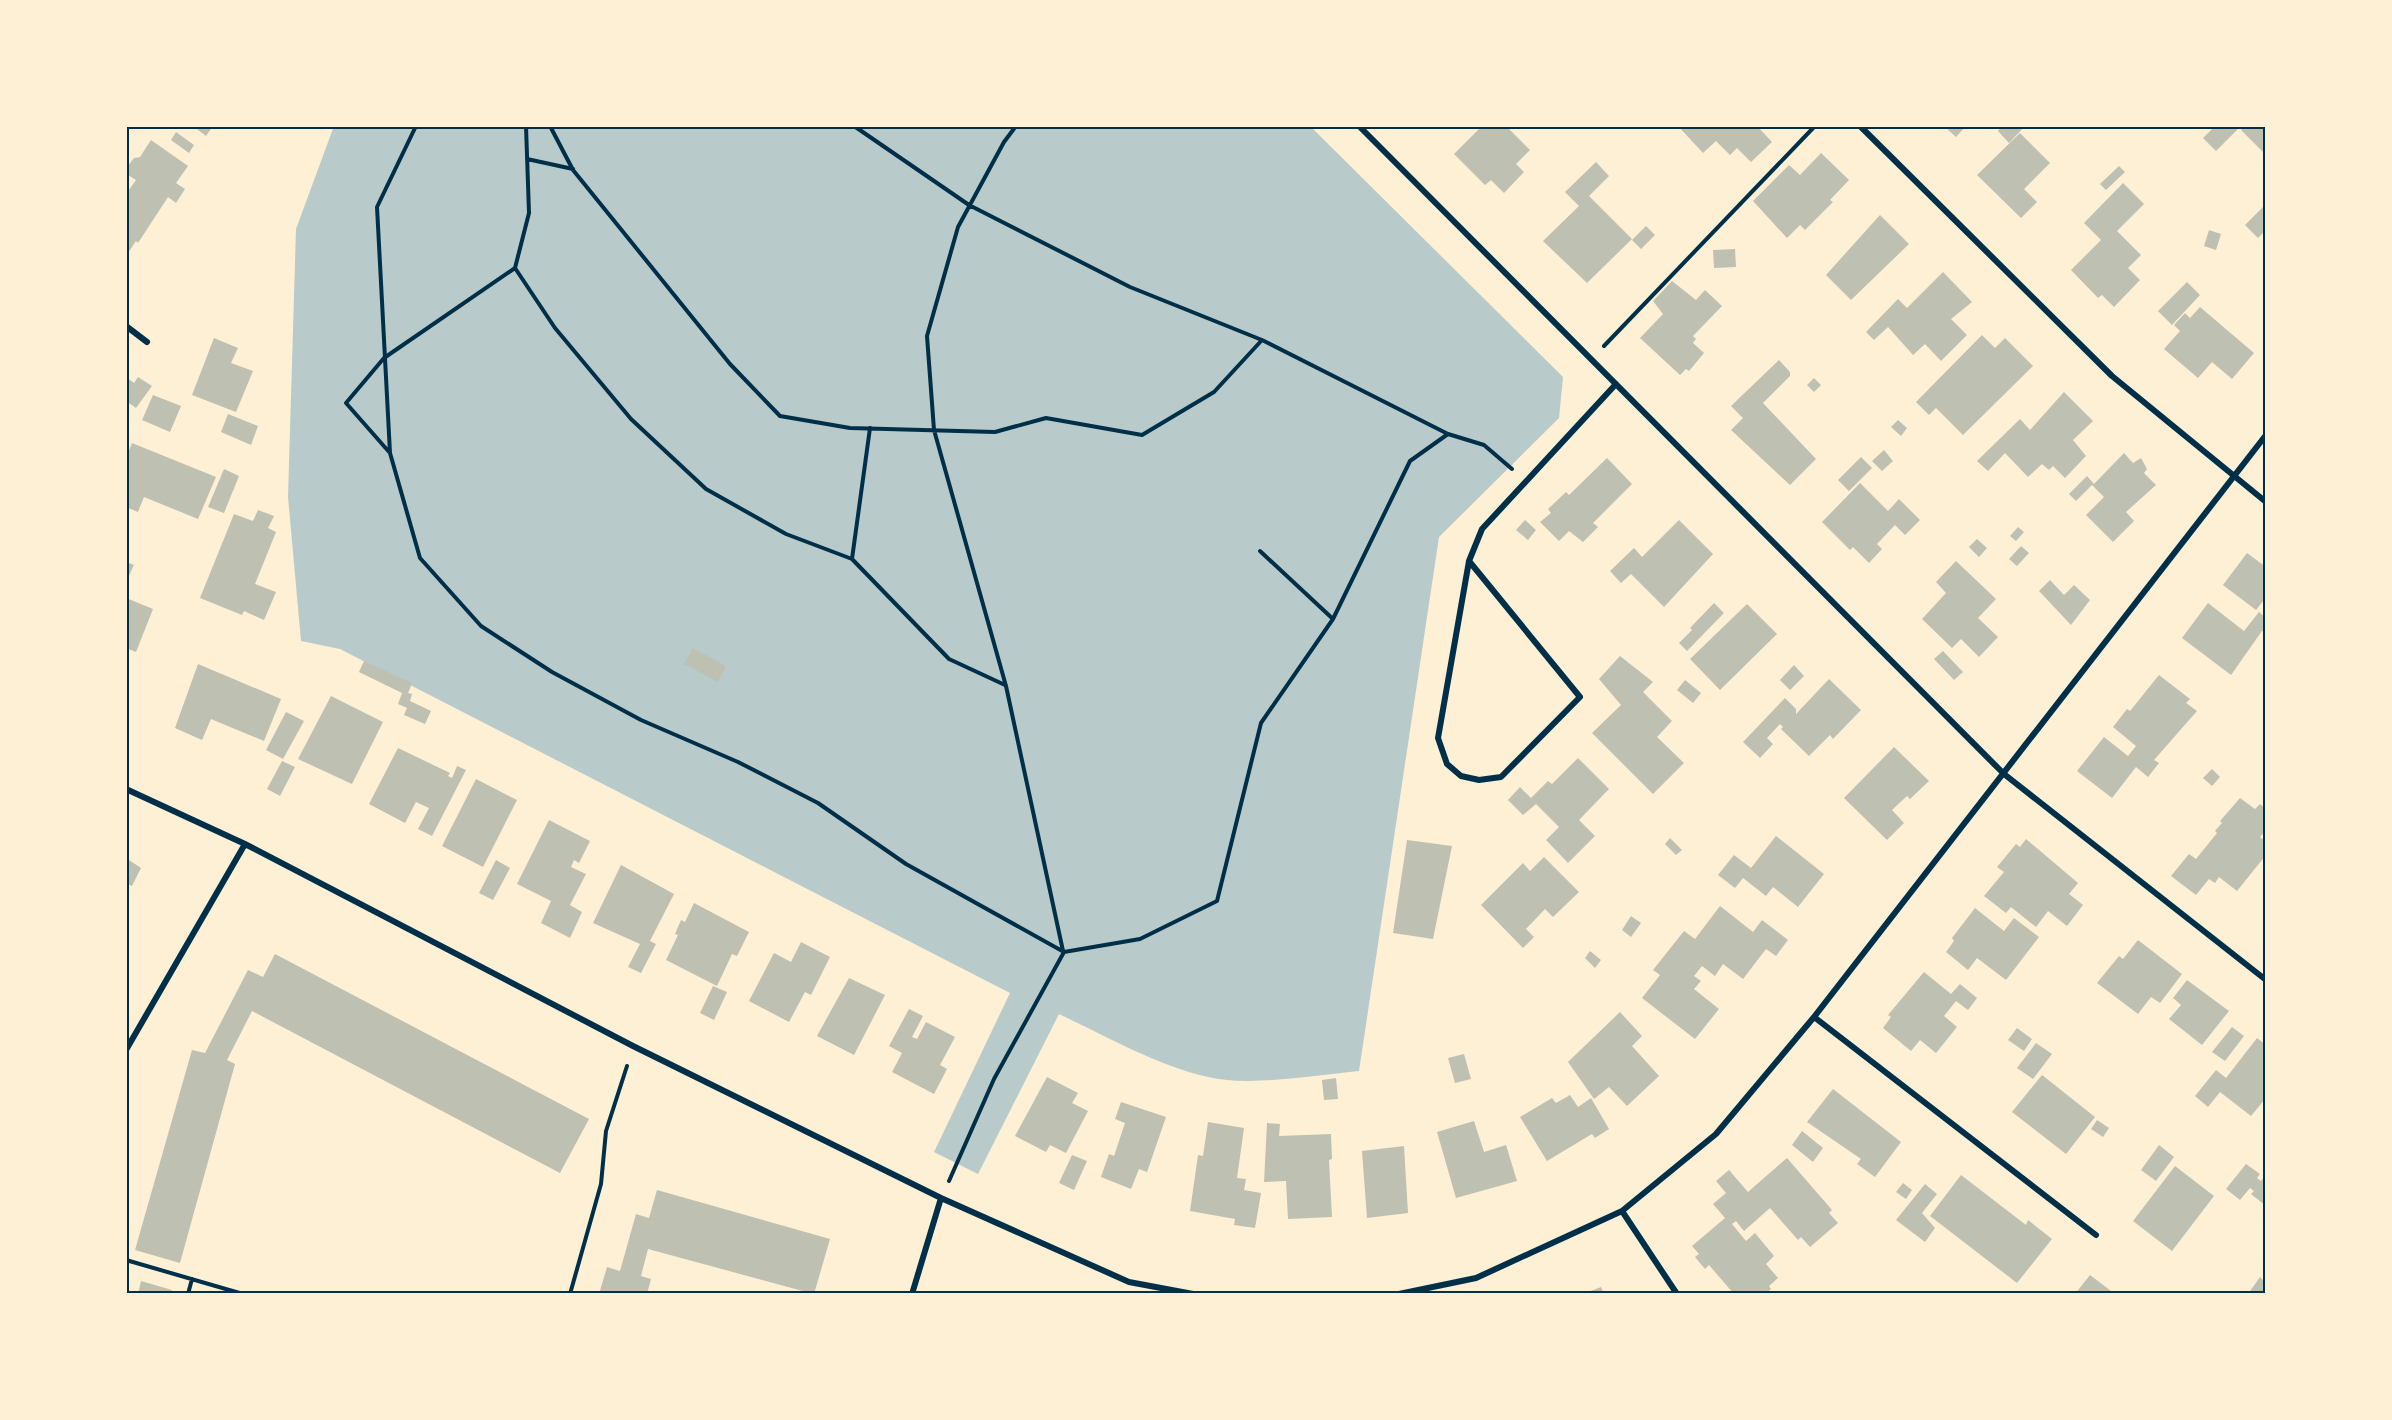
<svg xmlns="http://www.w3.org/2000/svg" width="2392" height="1420" font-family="'Space Grotesk',sans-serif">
  <rect width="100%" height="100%" fill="#fdf0d5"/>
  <path fill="#b9caca" d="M334,126H1310L1563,377L1559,418L1439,537L1359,1071C1316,1075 1250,1087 1208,1077C1158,1066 1106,1036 1059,1014L978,1174L934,1152L1010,993L340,649L301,641L288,497L296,229Z"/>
  <path fill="#bec0b2" d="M193,126H213L206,136Z
    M1482,126H1506L1530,150L1516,164L1524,172L1504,193L1491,180L1485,185L1454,154Z
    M1678,126H1757L1772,142L1751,162L1737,148L1730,155L1716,141L1703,153Z
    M1944,126H1966L1956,137Z
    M2002,126H2025L2009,143L1998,131Z
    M2215,126H2241L2216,151L2203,138Z
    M2245,126H2266V155L2241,130Z
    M176,132L194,145L189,153L171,140Z
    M2020,133L2050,163L2024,189L2037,202L2021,218L1977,175Z
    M151,140L188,166L176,183L185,189L176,203L168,197L138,243L136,241L126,256V194L136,180L128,175L127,167L134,158L140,157Z
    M1821,153L1849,180L1830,200L1833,202L1805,230L1800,225L1787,238L1753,201L1789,165L1800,175Z
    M1596,162L1609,176L1589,196L1632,239L1587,283L1543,241L1579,206L1565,192Z
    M2119,166L2125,172L2106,190L2100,184Z
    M2123,183L2144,204L2117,231L2141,255L2128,268L2140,280L2114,307L2102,295L2098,298L2071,270L2101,240L2084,223Z
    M2266,204V230L2258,238L2245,225Z
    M1880,215L1909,244L1851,300L1826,275Z
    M1646,226L1655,235L1641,249L1632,240Z
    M2209,230L2221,234L2216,250L2204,246Z
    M1735,249L1736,267L1714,268L1713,250Z
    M1943,272L1972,302L1951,319L1967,335L1941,361L1925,344L1913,355L1888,327L1874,340L1866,332L1898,299L1907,308Z
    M1672,281L1696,300L1705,290L1722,306L1693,336L1696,339L1693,343L1704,353L1689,371L1686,369L1680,375L1640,338L1663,314L1653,301Z
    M2187,282L2200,295L2172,325L2158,311Z
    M2200,307L2254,353L2232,379L2212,362L2198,378L2164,349L2180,331L2174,325L2185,313L2190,318Z
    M1982,335L1995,348L2005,338L2033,366L1963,435L1936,408L1929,415L1916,402Z
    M214,338L238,348L231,363L253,371L236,412L192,395Z
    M1779,360L1790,372V376L1763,403L1816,459L1790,485L1731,430L1743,418L1731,406Z
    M126,377L134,383L138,377L152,386L136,408L126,401Z
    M1814,378L1821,385L1814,392L1807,385Z
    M2064,392L2093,421L2073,440L2086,456L2065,478L2053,466L2049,470L2042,464L2028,477L2005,453L1988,471L1977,461L2020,419L2030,430Z
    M153,395L181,406L170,432L142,420Z
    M228,414L258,426L251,445L221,432Z
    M1898,420L1907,428L1901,436L1891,427Z
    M132,443L216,477L198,519L144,497L138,512L126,507V458Z
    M1884,450L1893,461L1882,471L1872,461Z
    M2124,453L2133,463L2141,458L2147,469L2144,473L2156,485L2126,512L2134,521L2113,542L2086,515L2104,497L2092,485L2076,501L2069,494L2087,476L2094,484Z
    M1861,457L1872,468L1849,491L1838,480Z
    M1607,458L1632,484L1593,523L1598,527L1583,542L1569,531L1559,541L1540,522L1551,513L1548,509L1566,492L1569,495Z
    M224,469L239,476L224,513L208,507Z
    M1860,483L1888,511L1899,499L1920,520L1905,535L1895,525L1877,544L1882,549L1869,563L1853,547L1850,550L1822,522Z
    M258,510L274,516L268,528L276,532L255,584L276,592L264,620L244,611L242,615L200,598L234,514L253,521Z
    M1525,520L1536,530L1528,540L1516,530Z
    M1679,520L1713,554L1664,607L1631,574L1621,583L1610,571L1634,548L1642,557Z
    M2018,527L2024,532L2016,541L2010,536Z
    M1977,539L1987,548L1979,557L1969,547Z
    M2021,546L2029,553L2017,566L2009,559Z
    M2247,553L2266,567V601L2264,600L2256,610L2223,585Z
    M1956,561L1996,599L1978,618L1998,637L1979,657L1961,639L1952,648L1922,619L1946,593L1936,582Z
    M126,562L134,565L126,582Z
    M2050,580L2064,595L2074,585L2090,600L2071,625L2039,591Z
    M126,598L153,609L136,652L126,648Z
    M1714,603L1724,613L1687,651L1679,643L1692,630L1690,628Z
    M2208,603L2244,631L2259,612L2266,618V633L2262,631L2231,675L2182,638Z
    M1747,604L1777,634L1720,690L1690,659Z
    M693,648L726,666L718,682L684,664Z
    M1943,651L1963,672L1954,680L1934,659Z
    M1620,656L1653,682L1643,692L1672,721L1657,737L1684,763L1653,794L1592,733L1621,705L1599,679Z
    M364,661L412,683L408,693L412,694L410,701L431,711L425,724L404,715L407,708L398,704L402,693L359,672Z
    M198,664L281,699L264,741L211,719L202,740L175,728Z
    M1794,665L1804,676L1790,690L1780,680Z
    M2159,675L2190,699L2186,703L2197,711L2154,760L2159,763L2148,777L2136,767L2112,798L2077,771L2104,737L2128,756L2136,746L2113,727L2127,709L2130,711Z
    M1829,679L1861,710L1833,739L1830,735L1809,756L1781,729L1783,727L1780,724L1767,738L1773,744L1760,758L1743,742L1785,698L1796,709V714Z
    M1685,680L1701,693L1693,703L1677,690Z
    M331,696L383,722L352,784L298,759Z
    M286,712L304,721L283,759L266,750Z
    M1894,747L1929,781L1910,799L1907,796L1892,810L1904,823L1887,840L1844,798Z
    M398,748L450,773L448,776L452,778L457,766L466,770L432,836L418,829L429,808L416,802L405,823L369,804Z
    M1578,758L1609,789L1579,820L1595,836L1568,863L1546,840L1559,827L1536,804L1523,815L1508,800L1520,787L1531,798L1548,781L1552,784Z
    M282,761L295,767L280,796L267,789Z
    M2212,769L2220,777L2212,786L2203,778Z
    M476,779L517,800L483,867L442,846Z
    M2240,798L2255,809L2260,804L2266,809V830L2260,837L2266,842V855L2237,891L2219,877L2215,883L2209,879L2196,895L2171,876L2189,854L2196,859L2217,833L2215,831L2222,823L2220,821Z
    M549,820L590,841L579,863L574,860L571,867L586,874L570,905L582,912L570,938L541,923L551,901L517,884Z
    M1776,836L1824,874L1798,907L1773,887L1766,896L1743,878L1735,888L1718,875L1734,855L1751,868Z
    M1670,838L1682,850L1676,855L1665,844Z
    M2026,839L2078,883L2069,894L2083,905L2067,926L2048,911L2036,927L2011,907L2006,913L1984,896L2004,872L1997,867L2016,844L2020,847Z
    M1407,840L1452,846L1433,939L1393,933Z
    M1544,857L1579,892L1553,917L1545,909L1526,929L1534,937L1523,948L1481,905L1523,863L1530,871Z
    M126,858L141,868L132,886L126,883Z
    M496,860L510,868L493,900L479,893Z
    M621,865L674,894L650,941L656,944L641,973L628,967L640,944L593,923Z
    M694,903L749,932L737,956L732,954L717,986L666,960L678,935L675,934L681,920L685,922Z
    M1720,906L1753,932L1762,920L1788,940L1776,956L1766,949L1743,979L1723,964L1715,976L1702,966L1694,976L1701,981L1694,989L1719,1009L1695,1039L1642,998L1660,975L1653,970L1684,931L1695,939Z
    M1975,908L2004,931L2014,918L2039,937L2006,980L1977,958L1968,970L1946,952L1954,941L1952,938Z
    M1631,916L1641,923L1631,937L1622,930Z
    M2138,940L2182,974L2160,1003L2151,997L2138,1014L2097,983L2119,956L2123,959Z
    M801,942L830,957L811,995L805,992L789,1022L749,1001L774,953L791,962Z
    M1590,951L1601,960L1595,968L1585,958Z
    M275,954L589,1119L560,1173L252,1011L227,1060L235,1064L180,1263L135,1250L192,1050L205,1053L248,970L263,977Z
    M1924,972L1951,994L1960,984L1977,998L1968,1010L1956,1001L1944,1016L1957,1027L1936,1053L1920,1040L1911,1051L1883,1028L1891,1017L1888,1015Z
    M849,978L885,995L854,1055L817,1036Z
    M2187,980L2229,1011L2202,1045L2169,1019L2181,1005L2173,998Z
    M713,986L727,992L714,1020L700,1013Z
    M909,1009L923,1016L912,1037L917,1039L926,1022L955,1037L940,1065L947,1069L934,1094L892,1072L902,1053L889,1046Z
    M1620,1012L1642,1036L1632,1046L1659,1076L1627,1106L1609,1087L1594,1099L1568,1062Z
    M2232,1027L2244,1036L2225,1061L2212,1052Z
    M2017,1028L2032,1039L2024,1051L2008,1040Z
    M2257,1038L2266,1045V1098L2251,1116L2220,1092L2208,1107L2195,1096L2216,1070L2226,1078Z
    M2036,1043L2052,1054L2033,1079L2017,1068Z
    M1464,1054L1471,1079L1455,1083L1448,1058Z
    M2042,1075L2095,1117L2066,1154L2012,1112Z
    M1047,1077L1078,1093L1072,1103L1088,1111L1066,1153L1050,1145L1046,1152L1015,1136Z
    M1336,1078L1338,1099L1324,1100L1322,1080Z
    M1833,1089L1901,1142L1875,1177L1857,1164L1861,1159L1807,1122Z
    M1570,1095L1578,1107L1591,1098L1609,1129L1595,1138L1592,1134L1547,1161L1520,1117L1552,1098L1556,1103Z
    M1121,1102L1166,1117L1147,1172L1139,1169L1131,1189L1101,1177L1109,1154L1114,1156L1125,1123L1115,1119Z
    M2097,1120L2109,1128L2103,1137L2091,1129Z
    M1474,1121L1484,1152L1506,1145L1517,1181L1456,1198L1437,1132Z
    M1208,1122L1244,1128L1237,1178L1246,1179L1244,1190L1261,1193L1255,1228L1234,1225L1235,1219L1190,1211L1198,1155L1203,1156Z
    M1267,1123L1280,1124L1279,1136L1331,1134L1332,1159L1329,1160L1332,1217L1288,1219L1286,1181L1264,1182Z
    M1802,1131L1823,1148L1813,1162L1792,1145Z
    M2159,1145L2174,1157L2156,1181L2141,1170Z
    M1404,1146L1408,1213L1367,1218L1362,1151Z
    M1072,1155L1087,1161L1074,1190L1059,1183Z
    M1787,1158L1832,1210L1829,1213L1838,1223L1810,1247L1801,1237L1798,1240L1770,1208L1744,1231L1736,1221L1732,1224L1746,1241L1755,1233L1774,1256L1766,1264L1778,1278L1769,1286L1771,1289L1765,1294H1734L1709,1265L1705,1269L1695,1257L1699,1254L1692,1246L1725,1218L1713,1204L1726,1193L1716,1181L1729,1170L1748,1192Z
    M2246,1164L2260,1174L2257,1178L2261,1181L2266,1175V1206L2251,1194L2254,1191L2250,1188L2240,1200L2226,1189Z
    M2175,1166L2214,1196L2172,1251L2133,1221Z
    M1961,1175L2026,1225L2028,1220L2052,1239L2017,1283L1930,1216Z
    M1903,1183L1912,1190L1906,1199L1896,1192Z
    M1925,1184L1937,1194L1922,1213L1935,1228L1925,1242L1896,1220Z
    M657,1190L830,1239L814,1294L648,1249L641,1276L651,1279L647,1294H599L607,1267L620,1271L636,1214L649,1218Z
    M2090,1275L2115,1294H2075Z
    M2266,1276V1294H2248L2260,1277L2263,1280Z
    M141,1281L172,1290L171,1294H138Z
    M1601,1287L1604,1294H1583Z"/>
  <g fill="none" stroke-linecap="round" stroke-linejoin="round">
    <path stroke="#003049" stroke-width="4" d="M416,126L377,207L390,453L420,558L481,626L552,672L641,720L738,762L818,803L906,864L1064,952
      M550,126L573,170L730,364L780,416L850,428L995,432L1046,418L1142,435L1214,392L1262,340
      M854,126L969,205L1130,287L1262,340L1448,434
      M1016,126L1004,142L958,227L927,336L934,430L1006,686L1063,951
      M527,159L573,169
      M515,268L555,328L631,419L706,489L786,534L852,559L949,659L1005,685
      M1604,346L1815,126
      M390,453L346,403L384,358L515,268L529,213L526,126
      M1260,551L1333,619
      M852,559L870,428
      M949,1181L994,1079L1064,952L1140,939L1217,901L1261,723L1333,619L1410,461L1448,434L1484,445L1512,469
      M126,1260L243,1294
      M188,1294L192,1279
      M570,1294L601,1184L606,1131L627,1066"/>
    <path stroke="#003049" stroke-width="6" d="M1359,126L2004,774L2266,980
      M1860,126L2112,376L2266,502
      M126,326L147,342
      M1469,561L1580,697L1501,777L1479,780L1461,776L1447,764L1438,738L1469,561L1482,529L1616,384
      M126,789L245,844L633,1046L941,1198L1129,1282L1193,1294
      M1814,1017L2096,1235
      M126,1050L245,844
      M1622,1211L1677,1294
      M912,1294L941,1198
      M1399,1294L1476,1278L1622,1211L1716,1134L1814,1017L2266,435"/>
  </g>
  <rect width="2392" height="1420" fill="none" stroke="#fdf0d5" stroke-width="255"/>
  <rect x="128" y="128" width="2136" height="1164" fill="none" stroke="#003049" stroke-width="2"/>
</svg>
